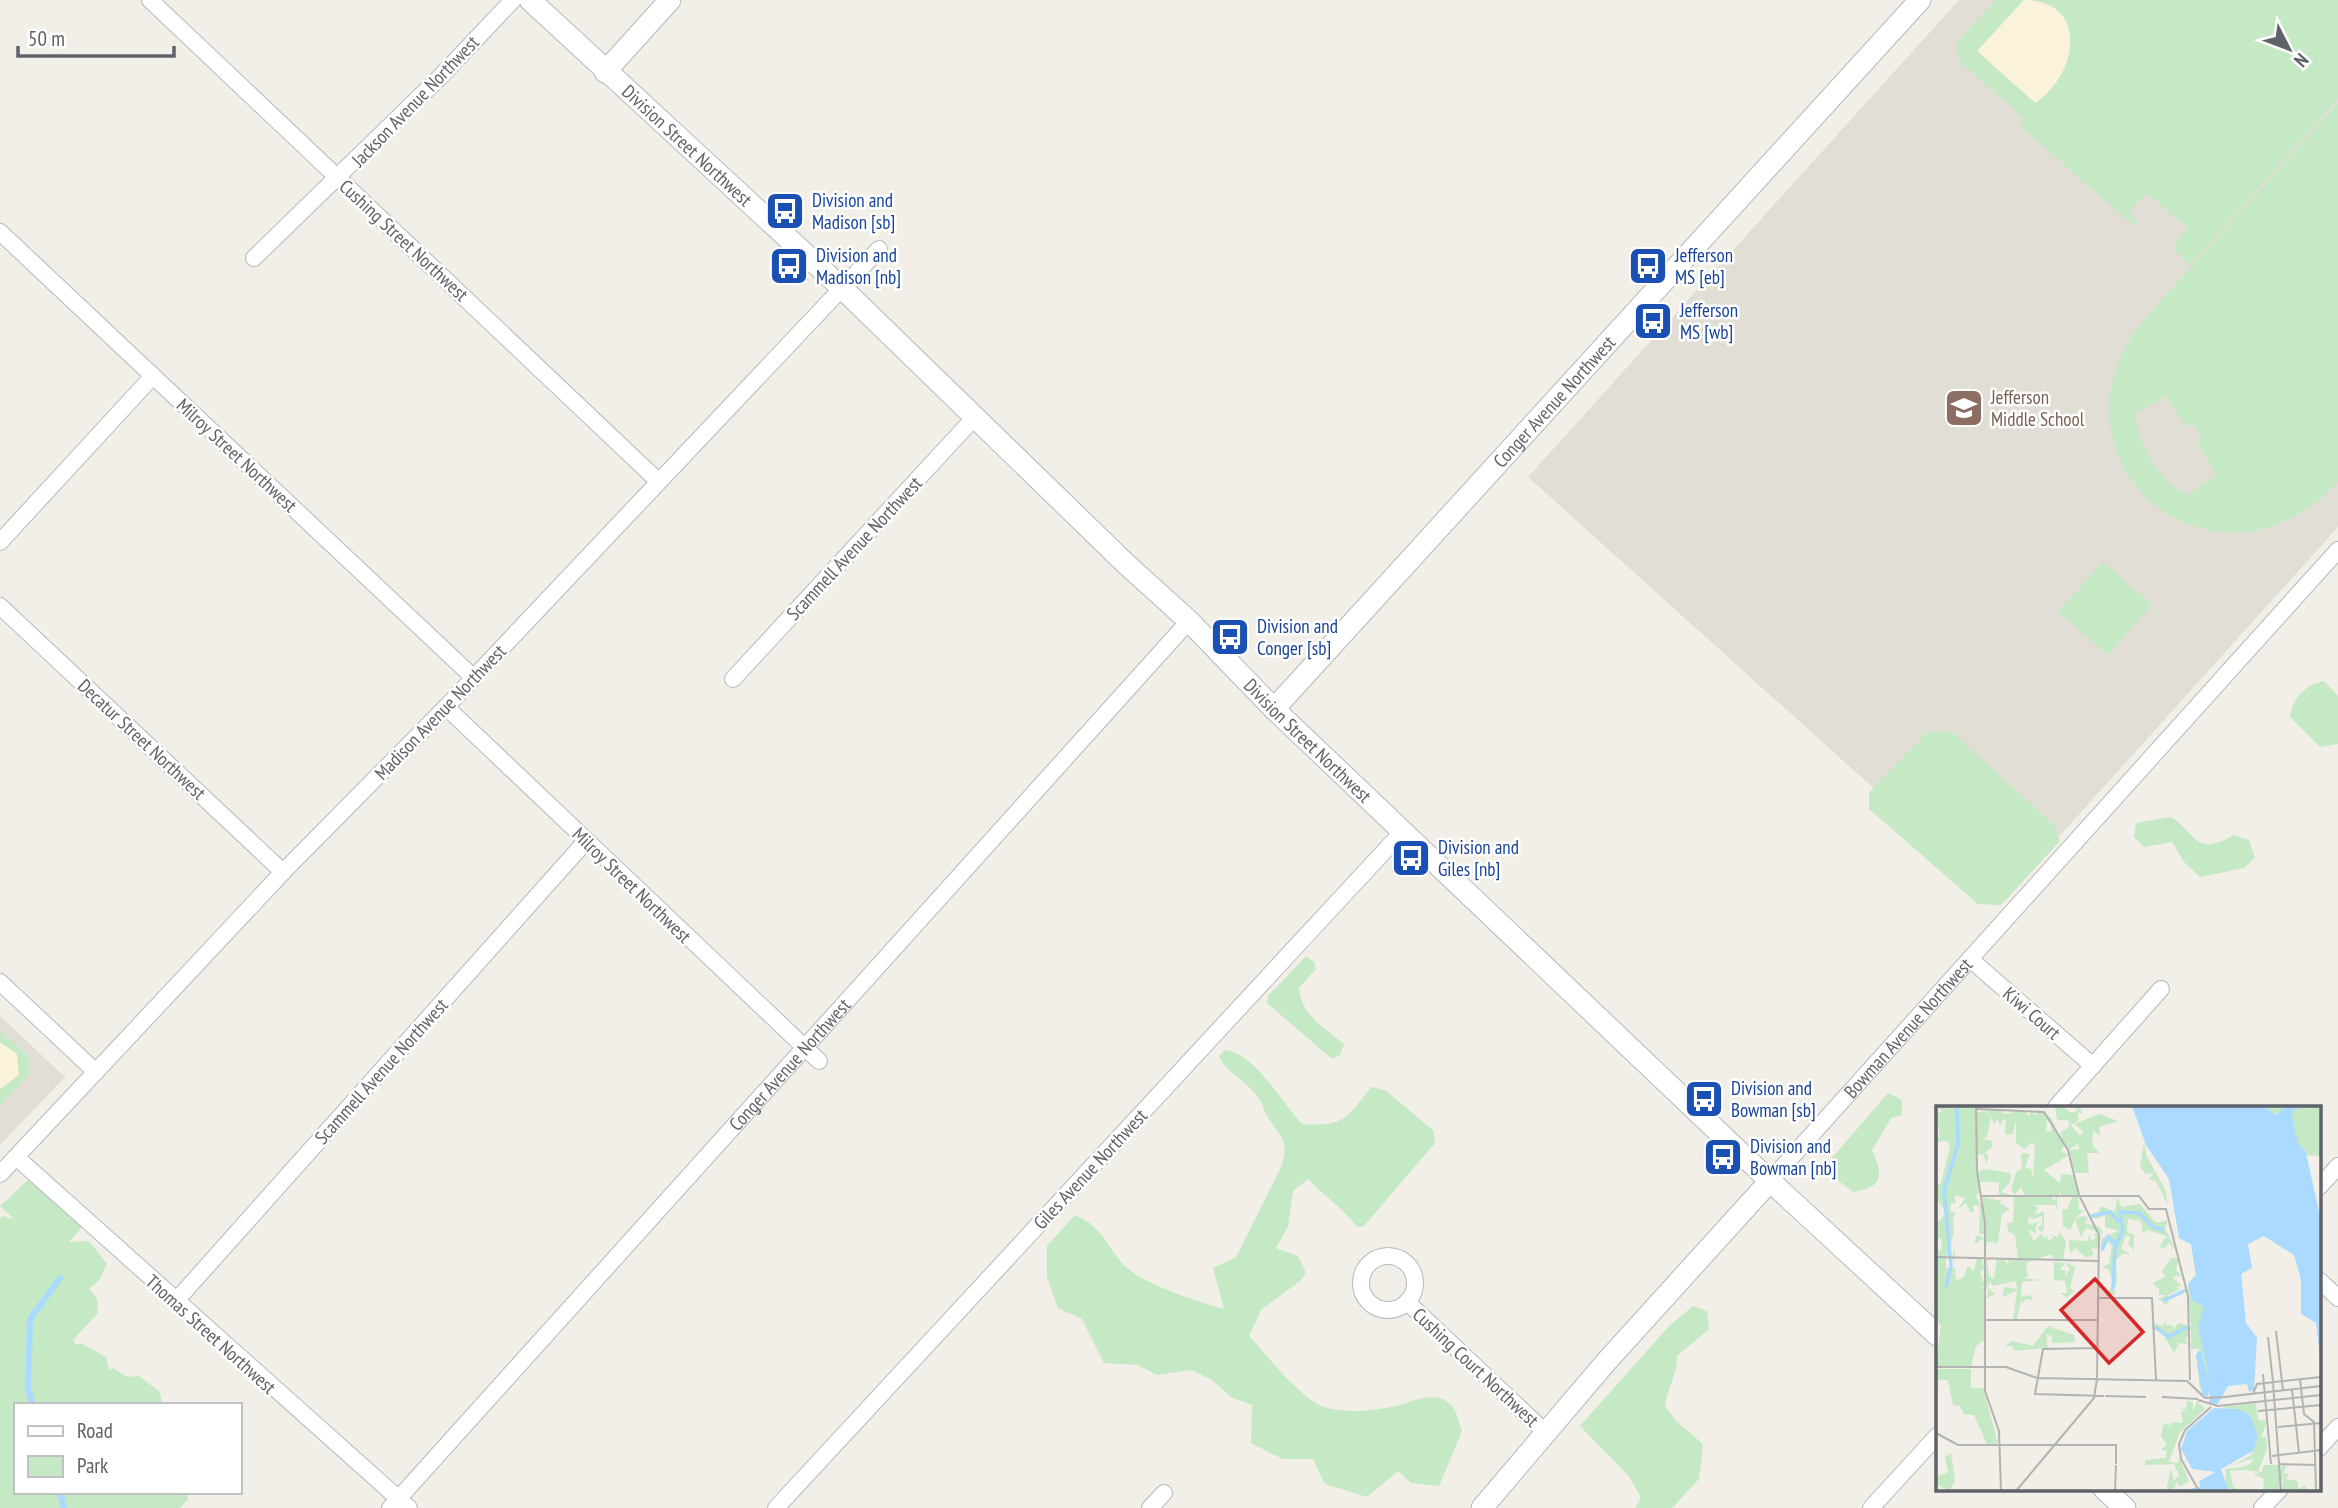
<svg xmlns="http://www.w3.org/2000/svg" width="2338" height="1508" font-family="'PT Sans Narrow',sans-serif">
  <rect width="100%" height="100%" fill="#f1efe8"/>
  <path fill="#e1ded6" d="M1959,0H2338V527L2000,902L1528,477Z
    M0,1016L65,1077L0,1145Z"/>
  <path fill="#c5e8c5" fill-rule="evenodd" d="M1996,0H2338V99L2190,265L2172,248L2188,228L2147,193L2128,212L2137,220L2134,226L2020,126L2025,119L1960,62L1956,43Z
    M2338,103V481C2219,614 2035,464 2141,323ZM2166,396L2186,426L2194,425L2201,437L2198,445L2217,475L2187,495C2157,479 2139,447 2135,414Z
    M2103,562L2152,605L2108,655L2058,612Z
    M2324,681L2338,696V744L2320,747L2290,717C2293,697 2305,685 2324,681Z
    M1927,732H1952L2054,825L2060,841L2001,905L1978,904L1869,809V793Z
    M2171,817C2197,833 2194,858 2234,835L2249,840L2255,858L2244,868L2200,877L2185,863L2172,842L2144,847L2134,837L2136,823Z
    M1306,956L1314,962L1316,969L1299,988C1301,1015 1323,1027 1344,1044L1340,1055L1332,1059L1267,1003L1268,996Z
    M0,1031L29,1057L30,1074L0,1105Z
    M1225,1050C1255,1053 1282,1103 1302,1124C1344,1127 1347,1118 1371,1087L1385,1090L1434,1131L1435,1143L1364,1226L1357,1227C1343,1208 1324,1196 1308,1179L1293,1191L1288,1226L1276,1248L1298,1256L1306,1273L1300,1281L1261,1310L1249,1336C1267,1355 1303,1402 1327,1408C1346,1413 1372,1411 1391,1407C1409,1404 1436,1387 1452,1406C1457,1412 1459,1424 1462,1431L1439,1486L1411,1483L1398,1471L1367,1497L1325,1484L1313,1459H1283L1251,1443L1252,1405L1231,1397L1212,1380L1191,1370L1157,1375L1138,1365L1104,1363L1082,1319L1058,1308L1047,1277V1246L1075,1215C1106,1227 1108,1254 1132,1272C1151,1286 1201,1303 1224,1309L1213,1268L1236,1257L1282,1165C1289,1136 1280,1138 1267,1116C1264,1109 1261,1101 1257,1096C1246,1080 1227,1074 1219,1056Z
    M1888,1093L1902,1100V1115L1891,1118L1872,1150C1883,1175 1884,1187 1853,1192L1832,1176L1826,1165Z
    M28,1180L83,1226L69,1242L89,1241L107,1264L100,1279L89,1289L97,1299L98,1313L73,1340L75,1344H83L106,1357L109,1371L113,1368L127,1377L139,1376L160,1392L162,1405H16V1492H186L188,1499L180,1508H0V1219L2,1216L15,1220L0,1206Z
    M1693,1306L1707,1311L1709,1329L1677,1356C1678,1374 1667,1388 1665,1406L1676,1421L1703,1444L1699,1479L1672,1508H1635L1641,1498L1629,1476L1580,1426L1669,1326Z"/>
  <path fill="#fbf3d9" d="M2024,0C2088,0 2080,73 2035,103L1977,51Z
    M0,1042L17,1054L19,1075L0,1089Z"/>
  <g fill="none" stroke-linecap="round" stroke-linejoin="round">
    <path stroke="#aadaff" stroke-width="6" d="M33,1405L28,1389L30,1319L60,1278
      M60,1492L64,1508"/>
    <g stroke="#b5b8bc" stroke-width="18">
      <g id="minor">
        <path d="M150,0L658,481"/>
        <path d="M0,232L474,678"/>
        <path d="M254,258L440,77L513,0"/>
        <path d="M0,542L153,376"/>
        <path d="M0,606L283,872"/>
        <path d="M733,679L975,417"/>
        <path d="M446,707L819,1061"/>
        <path d="M1970,959L2093,1066"/>
        <path d="M0,982L96,1072"/>
        <path d="M2056,1107L2161,989"/>
        <path d="M16,1157L409,1508"/>
        <path d="M0,1174L283,872L446,707L879,249"/>
        <path id="s1" d="M1770,1181L2338,550"/>
        <path d="M2319,1187L2338,1166"/>
        <circle cx="1388" cy="1283" r="27"/>
        <path d="M2319,1280L2338,1298"/>
        <path d="M175,1302L586,841"/>
        <path d="M1407,1302L1545,1432"/>
        <path d="M2319,1448L2338,1427"/>
        <path id="s2" d="M390,1508L1189,621"/>
        <path d="M776,1508L1403,831"/>
        <path d="M1150,1508L1164,1493"/>
        <path d="M1871,1508L1937,1436"/>
        <path d="M2262,1508L2280,1489"/>
      </g>
    </g>
    <g stroke="#b5b8bc" stroke-width="23">
      <g id="tertiary">
        <path id="s3" d="M530,0L844,290L1126,564L1189,621L1274,709L1770,1181L1937,1335"/>
        <path d="M605,72L670,0"/>
        <path id="s4" d="M1274,709L1920,0"/>
        <path d="M2104,1489L2125,1508"/>
        <path d="M1482,1508L1606,1362L1770,1181"/>
      </g>
    </g>
    <use href="#minor" stroke="#fff" stroke-width="16"/>
    <use href="#tertiary" stroke="#fff" stroke-width="21"/>
  </g>
  <defs>
    <g id="bus-square" transform="scale(2.0125)"><rect x="-9" y="-9" width="18" height="18" rx="4" fill="#1a4fb4" stroke="#fff"/><path d="M-5-6H5V4H4V6H2V4H-2V6H-4V4H-5ZM-3.5-4V0h7V-4ZM-3.5 1.2v1.5H-2V1.2ZM2 1.2v1.5H3.5V1.2Z" fill="#fff"/></g>
    <g id="school-square" transform="scale(2.0125)"><rect x="-9" y="-9" width="18" height="18" rx="4" fill="#8d6e63" stroke="#fff"/><path d="M0-5L7-2L0 1L-7-2ZM-4 1L0 2.5L4 1V4Q0 6-4 4Z" fill="#fff"/></g>
  </defs>
  <g fill-rule="evenodd">
    <use href="#bus-square" x="785" y="211"/>
    <use href="#bus-square" x="789" y="266"/>
    <use href="#bus-square" x="1648" y="266"/>
    <use href="#bus-square" x="1653" y="321"/>
    <use href="#school-square" x="1964" y="408"/>
    <use href="#bus-square" x="1230" y="637"/>
    <use href="#bus-square" x="1411" y="858"/>
    <use href="#bus-square" x="1704" y="1099"/>
    <use href="#bus-square" x="1723" y="1157"/>
  </g>
  <g text-anchor="middle" stroke-width="5" stroke-linejoin="round" paint-order="stroke">
    <g font-size="19" fill="#5f6368" stroke="#fff">
      <text transform="translate(415 101) rotate(-46)" y="7">Jackson Avenue Northwest</text>
      <text dy="7" stroke="none"><textPath href="#s3" startOffset="214">Division Street Northwest</textPath></text>
      <text transform="translate(404 240) rotate(43)" y="7">Cushing Street Northwest</text>
      <text dy="7" stroke="none"><textPath href="#s4" startOffset="416">Conger Avenue Northwest</textPath></text>
      <text transform="translate(237 455) rotate(43)" y="7">Milroy Street Northwest</text>
      <text transform="translate(854 548) rotate(-47)" y="7">Scammell Avenue Northwest</text>
      <text transform="translate(440 712) rotate(-46)" y="7">Madison Avenue Northwest</text>
      <text transform="translate(142 739) rotate(43)" y="7">Decatur Street Northwest</text>
      <text dy="7" stroke="none"><textPath href="#s3" startOffset="1074">Division Street Northwest</textPath></text>
      <text transform="translate(632 885) rotate(44)" y="7">Milroy Street Northwest</text>
      <text transform="translate(2032 1013) rotate(41)" y="7">Kiwi Court</text>
      <text dy="7" stroke="none"><textPath href="#s1" startOffset="206">Bowman Avenue Northwest</textPath></text>
      <text dy="7" stroke="none"><textPath href="#s2" startOffset="597">Conger Avenue Northwest</textPath></text>
      <text transform="translate(381 1071) rotate(-48)" y="7">Scammell Avenue Northwest</text>
      <text transform="translate(1090 1169) rotate(-47)" y="7">Giles Avenue Northwest</text>
      <text transform="translate(211 1334) rotate(42)" y="7">Thomas Street Northwest</text>
      <text transform="translate(1476 1367) rotate(43)" y="7">Cushing Court Northwest</text>
    </g>
    <g font-size="19" fill="#164399" stroke="#fff" text-anchor="start">
      <text x="812" y="207">Division and<tspan x="812" dy="22">Madison [sb]</tspan></text>
      <text x="816" y="262">Division and<tspan x="816" dy="22">Madison [nb]</tspan></text>
      <text x="1675" y="262">Jefferson<tspan x="1675" dy="22">MS [eb]</tspan></text>
      <text x="1680" y="317">Jefferson<tspan x="1680" dy="22">MS [wb]</tspan></text>
      <text x="1257" y="633">Division and<tspan x="1257" dy="22">Conger [sb]</tspan></text>
      <text x="1438" y="854">Division and<tspan x="1438" dy="22">Giles [nb]</tspan></text>
      <text x="1731" y="1095">Division and<tspan x="1731" dy="22">Bowman [sb]</tspan></text>
      <text x="1750" y="1153">Division and<tspan x="1750" dy="22">Bowman [nb]</tspan></text>
    </g>
    <g font-size="19" fill="#785e54" stroke="#fff" text-anchor="start">
      <text x="1991" y="404">Jefferson<tspan x="1991" dy="22">Middle School</tspan></text>
    </g>
  </g>
  <g transform="translate(1936 1106)">
    <rect width="385" height="385" fill="#f1efe8"/>
    <path d="M0,0H39L41,6L66,4L68,8L88,4L93,10L96,5L100,10L101,5L108,7L115,12L120,21L111,14L110,25L116,26L115,20L120,23L128,39L125,45L133,49L108,64L124,77L125,68L138,69L142,84V90L125,89L124,83L123,90H116L117,95L121,91V104L119,99H99L102,102L99,108L108,106V121L106,127L101,122L106,118V110L97,113L93,110L92,118L103,116L99,122L101,128L92,123L98,135L105,128L109,133L111,129L112,135L118,131L113,128L122,131L123,126L130,135L127,154H118L115,148L90,157L92,170L88,172L104,174L86,176L85,191L95,189L97,194L89,193L88,198L85,194L81,213H77L81,184L67,191L68,181L81,183L80,175L56,180L55,175L51,181L59,188L51,192L52,183L43,180L48,183V234L40,240L35,260H0L5,219L0,214V152H10V162H19L20,174L27,172L32,160L38,165L41,152L46,153L48,163L44,166L49,179L51,152L53,170L58,173L61,152H68L72,160L73,152L95,155L82,152L79,129L72,125L71,117L77,116L78,91L89,90L85,81L79,89L75,84L80,66L86,63L85,47L94,48L89,62L95,63L97,72L99,39L96,36L89,43L80,37V13L77,28L69,29L70,15L67,13L64,21L62,13L58,18L55,11L51,31L46,33L56,35V41L48,47L52,49L51,58L47,48L41,49L44,86L39,90L47,102V91L66,95L72,91L63,97L74,103L66,108L62,136L58,140L59,136H51L50,149L47,132L41,137L38,136L41,129L50,133L48,103V128H43L44,100L37,99L38,106H34L30,97L20,104L30,92L18,89L20,97H15L14,105L21,108L17,110L18,127L12,146L17,149L18,142L20,154L3,150L0,143L4,146L6,137L4,132L0,133V119L10,107L0,92V80L5,77L14,41L12,35L0,36V23L1,32L4,31L0,7L7,6ZM85,0H126L135,7L143,4L136,0H143L146,7H141L143,14L135,19L143,29L147,28V25L138,18L163,8L182,15L163,21L164,30L157,24L156,38L163,47H151L153,67H139L133,44L144,43L142,38L133,43L127,34L124,27L134,20L132,14H121L119,1ZM329,0H385V50L370,49L336,11L346,6L337,8ZM208,37L211,51L229,83L232,99L220,75L213,73L218,67L210,68L204,61ZM49,63L75,67L74,76L65,86L75,89H63V76H44L43,65ZM136,91H142L143,103L148,104L139,112L149,110L152,113L148,117L164,121L167,128L150,122L145,131L139,113L134,124L127,120L126,103L131,104ZM181,91L186,101L204,98L220,117L232,114L229,123L239,142L233,143L237,141L232,136L230,142L223,141L231,130L211,124L207,128L205,115L192,113L191,126L198,129V145L192,137L195,131L190,129L185,142L194,149L187,147L180,154L181,177L176,182L180,187L173,192L171,189L177,178L173,164L166,161L173,158L176,140L172,136L165,147V133L182,125L169,121V109L160,113L153,107L161,109L165,100L179,106ZM240,108L252,113L270,198L277,284L264,283L260,249L265,243H255V223L249,234L254,238L243,237L238,247L226,226L215,222L218,217L227,220L230,214V219H237L236,224L243,217L255,220L252,178L260,168L255,138L243,132ZM153,128L156,136L160,130L155,129L162,128V143L155,142L158,148L151,152L139,142L134,148L133,134L152,135ZM235,152H243L240,164L246,170L236,171L246,180L237,181L244,183L232,189L233,197L227,199L228,196L221,193L231,189H223V183L216,177L229,171L226,165ZM118,156L129,157L124,164H130L129,171L134,163L129,156L139,161L134,182L138,185L131,192L124,187H131L129,175L118,174ZM112,220L138,229L139,236L116,237V230L110,228L112,242L79,245L76,240H69L76,235L97,240ZM0,263H35V282H47L62,337L51,338L38,309L28,308L24,300L17,299L12,274H3L0,286ZM251,295L257,296V305L261,295L269,303L244,326L233,356L242,357L243,351L253,375L243,381L241,375L237,385H230L235,363L238,375L243,369L238,358L209,359V354L230,352L231,345L225,343L231,339L225,330L227,319L233,317V322L236,316L247,317L245,306L251,303L243,302H250ZM320,297L322,314L331,315L325,331H330L331,343L322,365L326,366L328,359H342L346,364V359L351,360L347,367L352,368L351,373L361,375L363,383L369,379L371,384L346,383L348,368L343,384L327,385L328,373L317,368L324,366L310,364L294,365L297,380L303,385L291,382L289,363L307,361L315,357L318,352L297,359L315,349L322,330L312,308L285,301ZM15,347L19,375L13,385L0,378V371L12,366L9,351Z" fill="#c5e8c5"/>
    <path d="M196,0H329L339,9L351,0H369L357,5L356,11L362,37L370,47L385,114V258L380,217L365,208V174L358,149L328,130L312,138L316,162L305,168L310,217L321,232L318,283L313,286L311,278L292,280L282,298L273,297L274,285L271,291L266,288L260,249L264,243L275,280L262,221L268,201L256,194L252,178L260,170L255,138L243,132L233,73L210,39ZM278,302L301,303L314,309L322,331L317,345L285,363L293,385L247,384L264,381L263,375L280,366L256,363L245,343L251,325Z" fill="#aadaff"/>
    <path fill="none" stroke="#aadaff" stroke-width="3.5" d="M155,110L174,106L183,116M166,144L172,131L179,138M10,181L15,160L8,85L22,38L21,0M177,184L179,142L187,123L184,106L203,107L217,121L228,124M227,195L250,184M219,221L233,231L251,221"/>
    <path fill="none" stroke="#b3b3b1" stroke-width="2" d="M40,0L41,65L49,117V285L63,325L65,385M41,3L108,6L132,44L143,89L163,129L161,272M385,59V89M46,90H203L213,103H230L252,190L254,274M0,151L163,155M163,192H216L220,274M49,214H163M340,225L347,284M332,231L337,276M162,242L107,243L99,288L168,290M0,261H70L101,272L251,275L269,292M327,268L335,358M364,273L368,308L378,316L380,384M337,276L345,385M356,283L363,347M317,287L321,278L385,271M169,290L210,291M226,291L262,293M288,291L385,280M269,292L291,291M262,294L282,300L385,289M322,305L385,299M342,321L385,317M0,327L22,339H180V358M336,350L385,344M343,358L380,359M80,385L158,292L161,273M179,385L180,359M263,385L245,353L243,338L249,324L275,301"/>
    <path fill="#d62828" fill-opacity="0.15" stroke="#d62828" stroke-width="3.5" d="M159,173L207,226L173,257L125,204Z"/>
    <rect width="385" height="385" fill="none" stroke="#5f6368" stroke-width="3.5"/>
  </g>
  <rect x="14" y="1403" width="228" height="91" fill="#ffffff" stroke="#bfc1c3" stroke-width="2"/>
  <rect x="28" y="1426" width="35" height="10" fill="#ffffff" stroke="#bfc1c3" stroke-width="2"/>
  <text x="77" y="1438" font-size="21" fill="#5f6368">Road</text>
  <rect x="28" y="1456" width="35" height="21" fill="#c5e8c5" stroke="#bfc1c3" stroke-width="2"/>
  <text x="77" y="1473" font-size="21" fill="#5f6368">Park</text>
  <g transform="translate(2289 49) rotate(132)" stroke="#ffffff" stroke-width="5" paint-order="stroke">
  <path d="M0-5L12 26L0 18L-12 26Z" fill="#5f6368"/>
  <text y="-10" font-size="19" font-weight="bold" text-anchor="middle" fill="#5f6368">N</text>
  </g>
  <path d="M18 46v10h156v-10" fill="none" stroke="#5f6368" stroke-width="3.5"/>
  <text x="28" y="46" font-size="21" fill="#5f6368" stroke="#ffffff" stroke-width="5" paint-order="stroke">50 m</text>
</svg>
